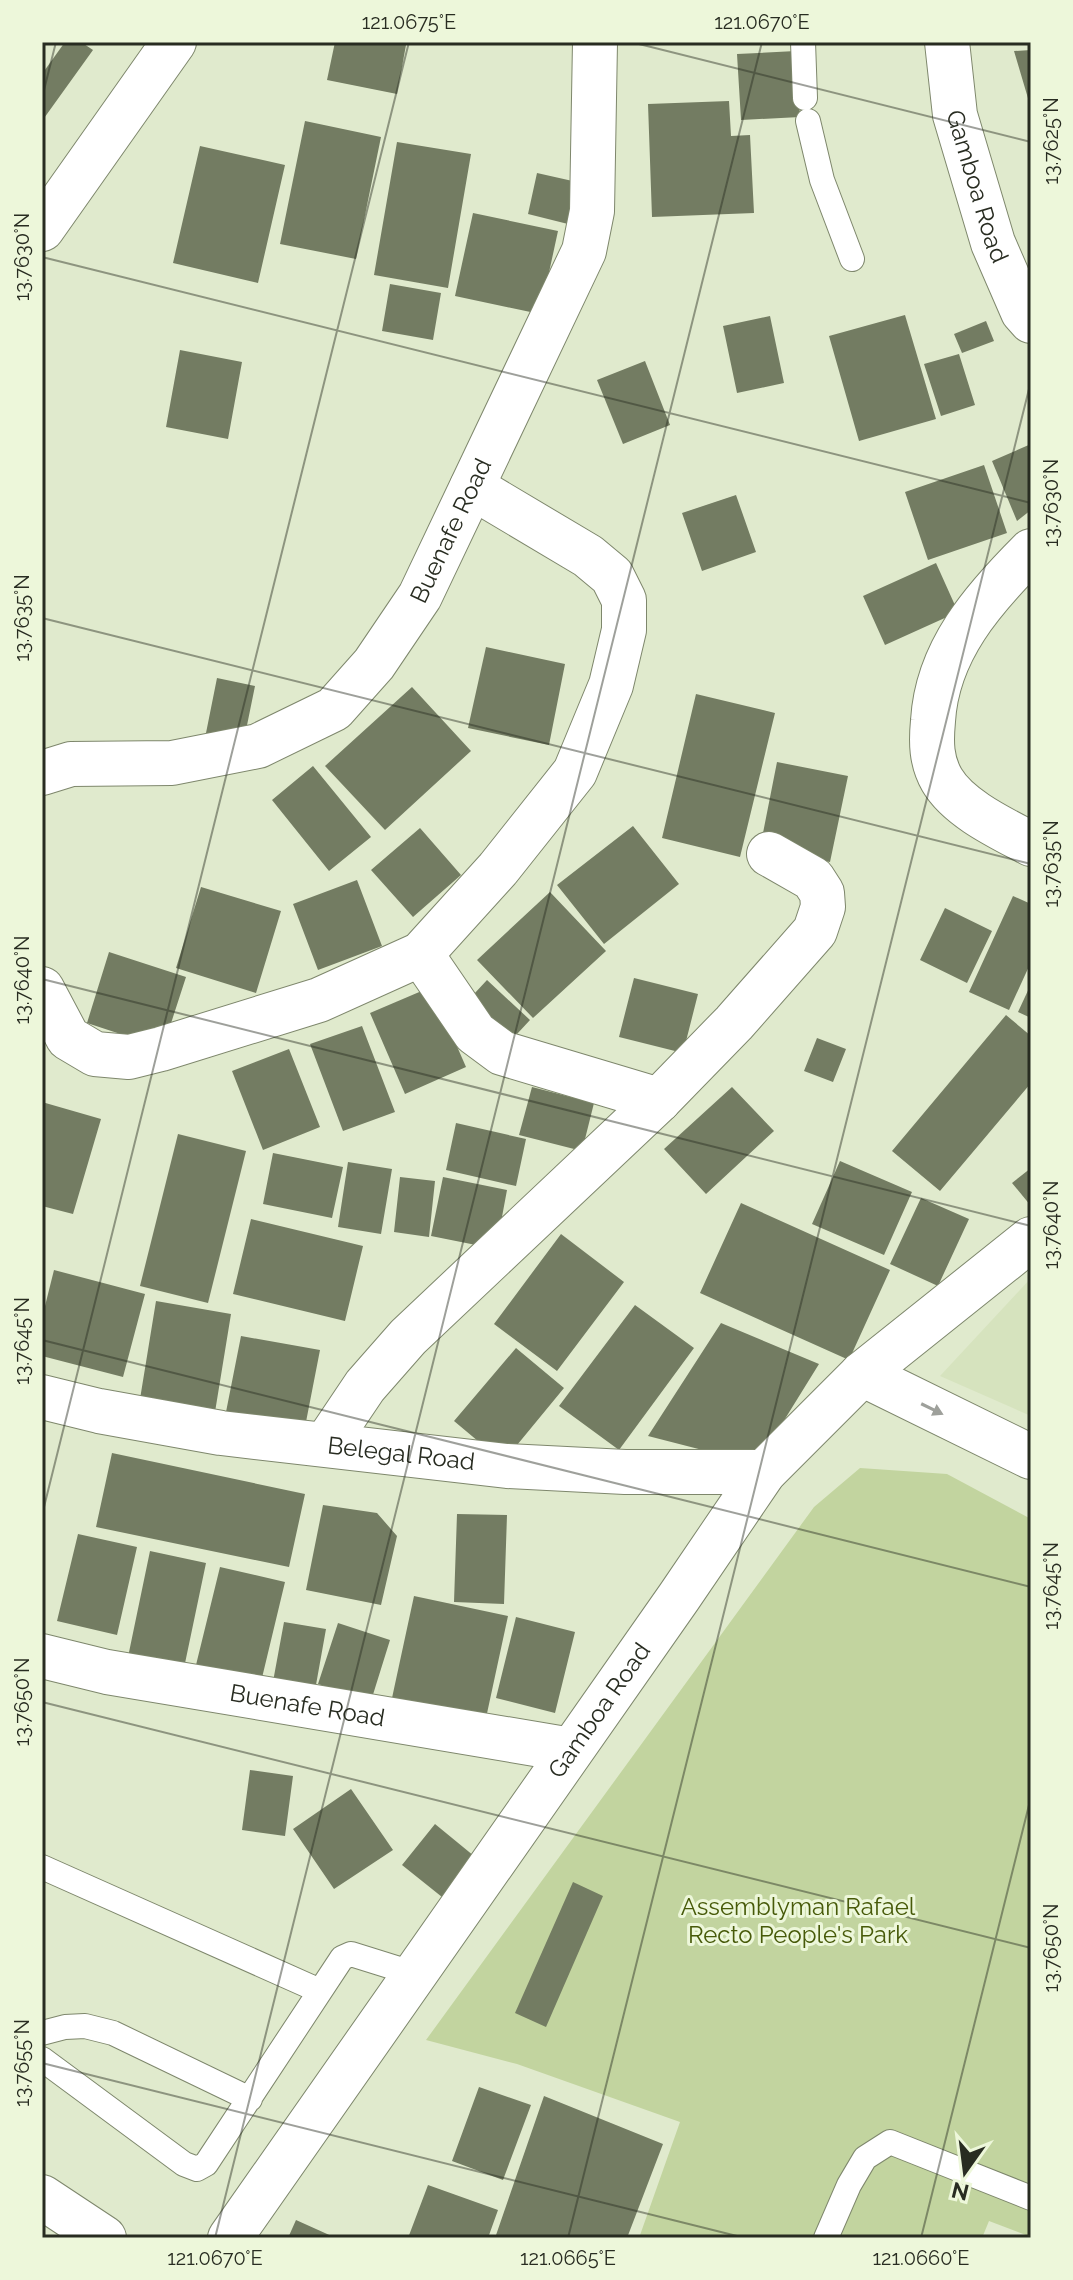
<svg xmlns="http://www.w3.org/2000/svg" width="1073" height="2280" font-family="Raleway,sans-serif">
  <rect width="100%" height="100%" fill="#e0eacd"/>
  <path fill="#d6e3be" d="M1031,1278V1416L940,1376Z"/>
  <path fill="#c2d49f" d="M860,1468L947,1474L1031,1519V2237L989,2221L982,2238H639L680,2122L517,2064L426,2040L814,1507Z"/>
  <path fill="#737c62" d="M65,42H81L93,50L42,121V74Z
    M335,42H393L406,45L397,94L327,80Z
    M1031,50V105H1030L1014,51Z
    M796,51L800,117L741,120L737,54Z
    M729,101L731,136L750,135L754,213L652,217L648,104Z
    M305,121L381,137L356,259L280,244Z
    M397,142L471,154L448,288L374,275Z
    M200,146L285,165L258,283L173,263Z
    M537,173L577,182L568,224L528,214Z
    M473,213L558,231L540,314L455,296Z
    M390,284L441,293L433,340L382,331Z
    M905,315L936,419L859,441L829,336Z
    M770,316L784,383L737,393L723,326Z
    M986,321L994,341L962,353L954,334Z
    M180,350L242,362L228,439L166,427Z
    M959,354L975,405L941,416L924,364Z
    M645,361L670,425L623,444L597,380Z
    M1031,444V510L1017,521L992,461Z
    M984,465L1007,533L928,560L905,492Z
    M736,495L756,552L702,571L682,513Z
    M936,563L958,612L885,645L863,596Z
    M486,647L565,664L549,745L468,728Z
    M217,678L255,686L244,740L206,733Z
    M412,687L471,751L385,830L325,766Z
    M696,694L775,713L740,857L662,838Z
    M777,762L848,776L830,862L760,848Z
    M313,766L371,837L329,871L272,800Z
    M633,826L679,884L604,944L557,885Z
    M420,828L461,875L413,917L371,870Z
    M357,880L382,946L318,970L293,904Z
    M201,887L281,911L256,993L176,968Z
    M550,892L606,951L533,1018L477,960Z
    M1013,896L1031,904V962L1009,1010L969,992Z
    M945,908L992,931L967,983L920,960Z
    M109,952L186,977L163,1048L87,1023Z
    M634,978L698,994L683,1053L619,1037Z
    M487,980L530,1020L504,1048L461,1008Z
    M1031,984V1018L1018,1012Z
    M431,987L466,1067L405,1094L370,1013Z
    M1006,1015L1031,1036V1083L940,1191L892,1151Z
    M362,1026L395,1112L343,1131L310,1044Z
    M817,1038L846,1049L833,1082L804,1071Z
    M289,1049L320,1127L263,1150L232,1071Z
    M532,1087L594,1103L582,1151L519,1135Z
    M732,1087L774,1131L706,1194L664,1149Z
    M42,1102L101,1119L73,1214L42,1206Z
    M456,1123L526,1139L516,1186L446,1170Z
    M178,1134L246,1151L208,1303L140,1286Z
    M273,1153L343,1167L332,1218L263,1204Z
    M840,1161L912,1192L884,1255L812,1224Z
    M348,1162L392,1169L381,1234L338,1227Z
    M1031,1168V1206L1012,1183Z
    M400,1177L435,1181L429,1237L394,1232Z
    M443,1177L507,1190L496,1249L431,1236Z
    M921,1198L969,1219L938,1286L890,1264Z
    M741,1203L890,1270L849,1360L700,1293Z
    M251,1219L363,1246L345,1321L233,1294Z
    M561,1234L624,1282L557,1371L494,1324Z
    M54,1270L145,1294L123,1377L42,1356V1318Z
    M156,1301L231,1314L215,1412L140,1399Z
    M635,1305L694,1348L619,1450L559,1406Z
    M721,1323L819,1364L757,1464L648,1436Z
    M241,1336L320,1350L305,1427L226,1412Z
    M516,1348L564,1388L503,1462L454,1421Z
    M112,1453L305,1494L289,1567L96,1527Z
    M323,1505L377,1513L397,1536L381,1605L306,1590Z
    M457,1514L507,1515L504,1604L454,1602Z
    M78,1534L137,1547L117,1635L57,1621Z
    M150,1551L206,1563L184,1668L128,1657Z
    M220,1567L285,1582L261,1682L196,1665Z
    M414,1596L508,1616L486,1718L392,1698Z
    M516,1617L575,1632L555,1713L496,1698Z
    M284,1622L326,1629L314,1696L272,1687Z
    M338,1623L390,1640L371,1701L318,1684Z
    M250,1770L293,1776L285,1836L242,1830Z
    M351,1789L393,1850L334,1889L293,1829Z
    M435,1824L474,1856L442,1897L402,1865Z
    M573,1882L603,1896L546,2027L515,2013Z
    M479,2087L531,2105L503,2180L452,2161Z
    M544,2096L663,2144L627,2238H495Z
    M428,2185L498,2210L488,2238H408Z
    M296,2220L336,2238H288Z"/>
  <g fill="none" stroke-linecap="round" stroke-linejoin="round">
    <g stroke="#7e876c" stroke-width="26">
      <path id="lane" d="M803,42L805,98
        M808,121L822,180L852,259
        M42,1867L320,1991
        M42,2033L65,2027L85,2026L113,2033L250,2099
        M42,2059L184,2164L197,2169L206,2164L342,1958L351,1954L415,1974
        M826,2238L849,2185L865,2158L890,2142L1031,2198"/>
    </g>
    <g stroke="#7e876c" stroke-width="46">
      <g id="street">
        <path id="s1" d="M947,42L955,115L993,243L1023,312L1031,321"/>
        <path d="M42,229L174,42"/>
        <path d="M1031,551C983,599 937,651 933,721C931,742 931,761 942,780C959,809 1003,829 1031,844"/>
        <path id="s2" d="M42,773L71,764L172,763L258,746L334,709L374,664L420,596L584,251L592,211L595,42"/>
        <path d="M421,954L475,1033L502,1053L659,1100"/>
        <path d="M42,989L68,1038L95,1054L129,1057L161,1049L319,1000L421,954L498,869L575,772L611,685L624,630V600L612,576L588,556L472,487"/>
        <path d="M862,1374L1031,1457"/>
        <path id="s3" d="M42,1397L99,1411L221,1433L507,1466L625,1472H764"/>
        <path d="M326,1444L365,1386L408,1337L659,1100L734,1023L815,931L823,907L822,893L813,879L769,854"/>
        <path id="s4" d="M42,1656L107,1672L571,1750"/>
        <path d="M42,2197L104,2238"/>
        <path id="s5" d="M230,2238L679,1597L764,1472L862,1374L1031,1239"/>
      </g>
    </g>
    <use href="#lane" stroke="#fff" stroke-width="24"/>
    <use href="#street" stroke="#fff" stroke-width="44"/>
  </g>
  <defs><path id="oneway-solid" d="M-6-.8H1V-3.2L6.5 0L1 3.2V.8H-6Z" transform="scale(2)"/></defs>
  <use fill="#9ea09b" href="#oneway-solid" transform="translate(932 1409) rotate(26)"/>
  <path fill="none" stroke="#282c21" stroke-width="2" stroke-opacity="0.45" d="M631,42L1031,142M42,98L56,42M42,257L1031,503M42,618L1031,864M42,979L1031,1226M42,1340L1031,1587M42,1515L409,42M42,1702L1031,1948M42,2063L745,2238M215,2238L762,42M568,2238L1031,381M921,2238L1031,1797"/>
  <g text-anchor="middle" stroke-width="6" stroke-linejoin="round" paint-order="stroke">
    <g font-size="24" fill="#282c21" stroke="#edf7da">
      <text dy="8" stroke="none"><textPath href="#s1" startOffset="148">Gamboa Road</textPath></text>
      <text dy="8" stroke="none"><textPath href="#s2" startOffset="518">Buenafe Road</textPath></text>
      <text dy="8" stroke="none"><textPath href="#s3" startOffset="364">Belegal Road</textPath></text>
      <text dy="8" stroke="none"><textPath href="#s4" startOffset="270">Buenafe Road</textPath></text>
      <text dy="8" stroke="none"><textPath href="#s5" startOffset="644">Gamboa Road</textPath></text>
    </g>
    <g font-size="24" fill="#475a09" stroke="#edf7da">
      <text x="798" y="1915">Assemblyman Rafael<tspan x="798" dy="28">Recto People's Park</tspan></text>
    </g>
  </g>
  <rect width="1073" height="2280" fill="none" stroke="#edf7da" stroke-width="88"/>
  <g transform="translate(965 2172) rotate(194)" stroke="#edf7da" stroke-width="6" paint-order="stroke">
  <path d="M0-6L14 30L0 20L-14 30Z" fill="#282c21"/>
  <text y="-12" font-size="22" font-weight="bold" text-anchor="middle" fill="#282c21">N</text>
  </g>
  <rect x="44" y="44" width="985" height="2192" fill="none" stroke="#282c21" stroke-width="3"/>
  <g font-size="20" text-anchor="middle" fill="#282c21">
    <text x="409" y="29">121.0675°E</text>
    <text x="762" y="29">121.0670°E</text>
    <text transform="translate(1051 141) rotate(-90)" y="7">13.7625°N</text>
    <text transform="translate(22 257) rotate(-90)" y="7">13.7630°N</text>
    <text transform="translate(1051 503) rotate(-90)" y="7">13.7630°N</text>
    <text transform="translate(22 618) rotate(-90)" y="7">13.7635°N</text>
    <text transform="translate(1051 864) rotate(-90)" y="7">13.7635°N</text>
    <text transform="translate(22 980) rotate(-90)" y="7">13.7640°N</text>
    <text transform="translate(1051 1225) rotate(-90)" y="7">13.7640°N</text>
    <text transform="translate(22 1341) rotate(-90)" y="7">13.7645°N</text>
    <text transform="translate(1051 1586) rotate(-90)" y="7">13.7645°N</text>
    <text transform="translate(22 1702) rotate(-90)" y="7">13.7650°N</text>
    <text transform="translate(1051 1948) rotate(-90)" y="7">13.7650°N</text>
    <text transform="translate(22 2063) rotate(-90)" y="7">13.7655°N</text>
    <text x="215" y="2265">121.0670°E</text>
    <text x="568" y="2265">121.0665°E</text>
    <text x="921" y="2265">121.0660°E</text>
  </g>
</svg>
